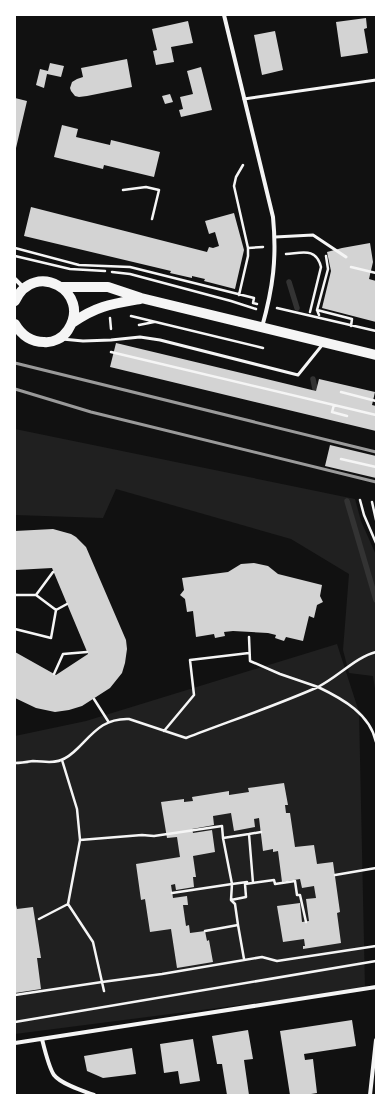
<svg xmlns="http://www.w3.org/2000/svg" width="391" height="1110" font-family="Karla,sans-serif">
  <rect width="100%" height="100%" fill="#111"/>
  <path fill="#202020" d="M15,429L355,499L361,521L376,555V695L373,676L349,673L343,650L349,574L291,539L116,489L103,518L15,515Z
    M337,644L359,712L365,989L15,1034V736L86,721Z"/>
  <g fill="none" stroke-linecap="round" stroke-linejoin="round">
    <path stroke="#333" stroke-width="5.5" d="M289,282L297,308
      M313,379L315,389
      M347,501L376,600"/>
  </g>
  <path fill="#d3d3d3" d="M366,18L367,28L364,29L368,53L341,57L336,22Z
    M188,21L193,43L171,47L174,62L156,65L153,51L157,50L152,29Z
    M275,31L283,70L262,75L254,35Z
    M127,59L132,87L87,96L79,97L75,96L71,91L70,88L72,82L77,79L83,77L81,68Z
    M50,63L64,66L61,77L47,74L44,88L36,85L40,69L48,71Z
    M201,67L212,110L181,117L179,110L183,109L180,97L193,94L187,71Z
    M170,94L173,102L165,104L162,96Z
    M15,98L27,101L16,148L15,147Z
    M62,125L78,129L76,137L110,145L111,140L160,152L154,177L104,165L103,169L54,157Z
    M31,207L207,252L209,247L213,248L219,246L215,232L209,234L205,221L234,213L244,250L235,289L204,281L205,279L192,276V278L170,273L171,271L24,236Z
    M370,243L373,262L369,279L376,281V322L322,308L331,271L327,252L342,248Z
    M116,343L316,391L319,379L375,392L372,405L376,406V431L110,367Z
    M330,445L376,456V478L325,466Z
    M53,529L71,534L76,537L86,547L126,640L127,649L125,663L122,673L110,688L82,706L69,710L55,712L36,708L15,698V652L56,675L88,654L52,568L15,570V531Z
    M254,563L268,566L278,574L322,585L320,596L323,602L317,605L314,618L309,616L303,641L286,637L284,641L275,638L276,635L268,633L233,631L224,632L225,636L215,638L214,634L196,637L193,611L187,612L185,599L180,595L184,590L182,578L228,572L241,564Z
    M284,783L288,805H285L286,813H290L295,847L314,845L317,864L333,862L340,912L337,913L341,943L303,949V946H305L304,939L283,942L277,906L300,903L302,922L309,921L306,899L316,898L314,886L302,888L300,879L282,882L278,851L273,852V849L263,851L259,818L254,819L255,827L234,831L231,813L213,816L214,825L192,829L193,833L212,830L215,852L193,856L196,877H193L194,887L176,890L175,884L171,885L173,898L187,896L188,905H183L186,926L189,925L190,933L205,931L207,941L209,940L213,962L177,968L171,929L150,932L145,899L141,900L136,864L180,857L177,837L167,838L161,802L184,799V802L193,801L192,797L229,791V795L249,792L248,788Z
    M15,901L17,909L33,907L41,958H37L41,989L15,993Z
    M352,1020L356,1046L304,1054L305,1060L313,1059L317,1093L305,1095H290L280,1031Z
    M248,1030L253,1059L244,1060L249,1095H227L222,1064H217L212,1036Z
    M193,1039L200,1081L180,1084L178,1071L164,1073L160,1044Z
    M132,1048L136,1074L103,1078L87,1071L84,1056Z"/>
  <g fill="none" stroke-linecap="round" stroke-linejoin="round">
    <path stroke="#f5f5f5" stroke-width="2.5" d="M123,190L146,187L159,190L152,219
      M15,248L79,265L130,267L254,298L253,303L257,304
      M248,248L263,247
      M286,254C302,253 316,247 321,267L310,312
      M15,256L70,269L105,271
      M351,267L376,273
      M112,272L130,274L231,301L256,309
      M239,295L248,256V248L234,186L236,177L243,165
      M277,308L376,331
      M317,310L352,319L351,326
      M319,315L317,310L328,269L326,256
      M131,316L263,348
      M110,318L111,329
      M139,325L154,322
      M111,352L376,415
      M341,392L376,401
      M334,405L332,412L347,416
      M341,459L376,467
      M360,500L364,515L376,543
      M372,502L376,520
      M15,595H36L56,610L51,638L15,629
      M36,595L53,572
      M56,610L67,604
      M249,637L250,661L280,674L318,687C338,677 356,657 376,652
      M54,674L63,654L87,652
      M94,699L108,721
      M164,731L194,695L190,660L249,653
      M62,760L77,809L80,840L68,904L93,942L104,991
      M15,763C21,763 27,762 33,761C43,761 52,764 61,760C67,758 73,753 78,748C94,732 104,718 129,719L186,738C230,721 275,706 318,687C343,699 370,714 376,742
      M223,838L232,884L247,882L245,884
      M80,840L142,835L154,836L222,826L223,838L249,834
      M335,875L376,868
      M253,883L249,834L261,832
      M172,893L232,884L231,900L235,904L238,925
      M231,900L246,897L245,884L274,880L275,884L295,881L297,895H300L306,922
      M39,919L68,904
      M205,931L238,925L244,959
      M15,995L102,982L162,974L262,957L277,961L376,946
      M15,1022L376,961"/>
    <path stroke="#f5f5f5" stroke-width="3" d="M244,99L376,80
      M275,237L313,235L346,257
      M62,339L83,341L111,340L140,337L160,340L298,375L323,344"/>
    <path stroke="#f5f5f5" stroke-width="4" d="M224,15L273,217C277,258 273,288 262,327
      M15,279L24,288
      M42,1039C44,1047 49,1068 54,1075C61,1084 83,1091 94,1095
      M15,1043L376,987
      M370,1095L376,1040"/>
    <path stroke="#f5f5f5" stroke-width="10" d="M61,287H108L141,298L376,355
      M15,301C34,259 93,292 68,330C63,338 53,343 44,342C31,342 22,336 15,324
      M72,323C96,306 111,304 140,299"/>
    <path stroke="#9a9a9a" stroke-width="3" d="M15,363L376,452
      M15,389L91,412L376,482"/>
  </g>
  <rect width="391" height="1110" fill="none" stroke="#ffffff" stroke-width="32"/>
</svg>
